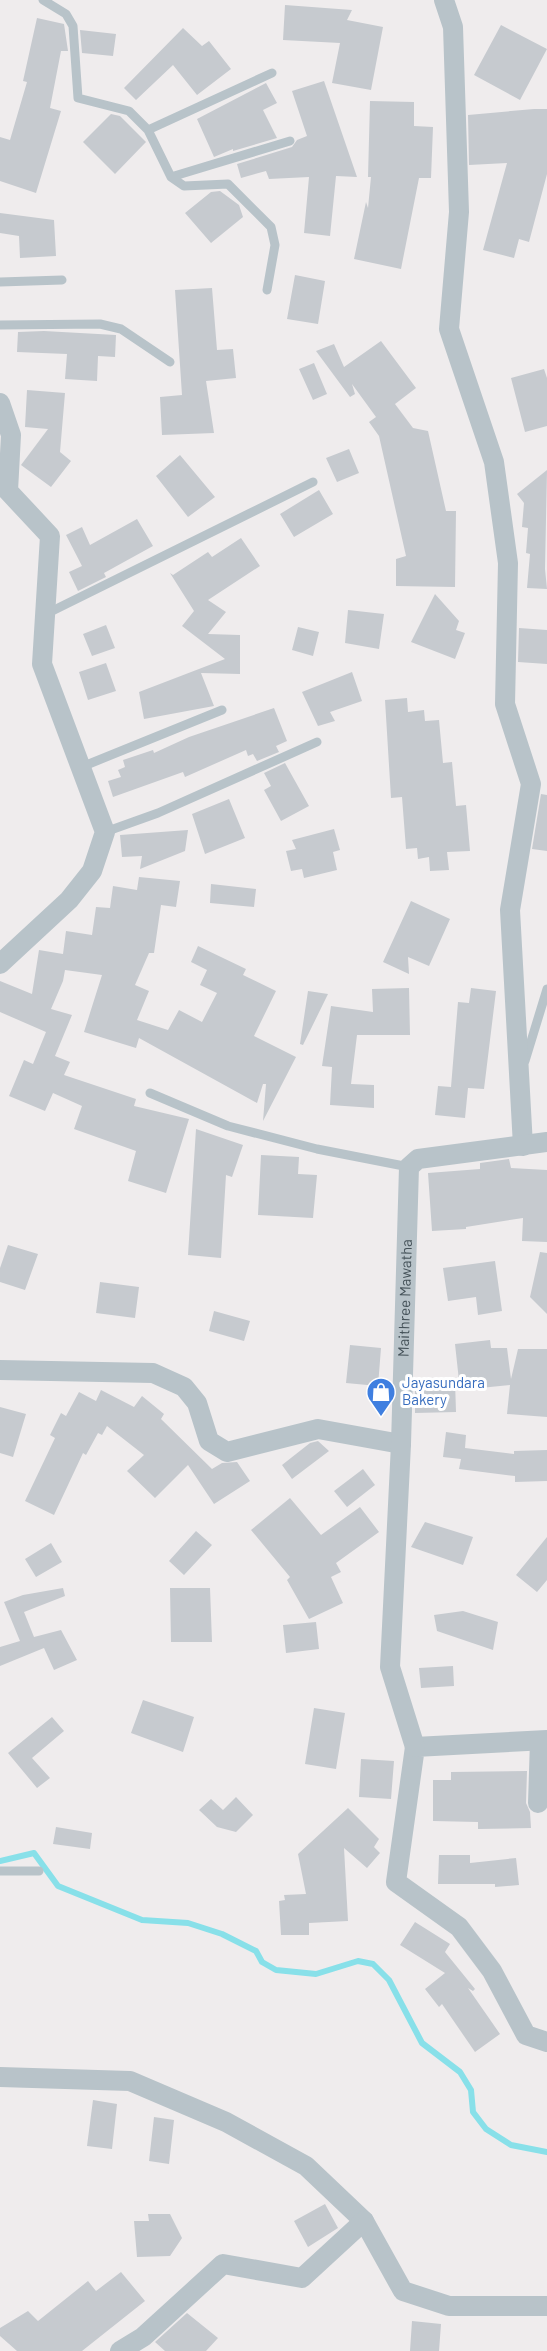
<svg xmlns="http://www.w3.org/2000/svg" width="547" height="2351" font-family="Barlow,sans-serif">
  <rect width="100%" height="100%" fill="#efeced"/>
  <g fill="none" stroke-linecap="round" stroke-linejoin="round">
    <path stroke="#88e0e9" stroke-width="6" d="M0,1861L34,1853L58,1886L142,1920L188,1923L222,1934L256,1951L262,1962L276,1970L316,1974L358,1961L373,1964L389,1980L422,2043L460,2072L471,2090L473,2112L486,2129L511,2145L547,2152"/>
  </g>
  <path fill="#c6cacf" d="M285,5L352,10L347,20L383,27L371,90L332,83L340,43L283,40Z
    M37,18L64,24L68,51H61L50,108L61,111L36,193L0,181V137L10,140L27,82L23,81Z
    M501,25L547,49L520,100L474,75Z
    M183,28L202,46L209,41L231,69L197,95L173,65L136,100L124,88Z
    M80,30L116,34L113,56L82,53Z
    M324,81L357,177L336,176L330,236L304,233L309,177L269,179L266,171L241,178L237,164L292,147L297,140L307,136L292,91Z
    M266,83L277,103L263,110L277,138L233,151V149L214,157L197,119Z
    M370,101L414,102V126L433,127L431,178H419L401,269L354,259L366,202L368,208L371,177H368Z
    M534,109H547V174L529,242L519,239L514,258L483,250L507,163L469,165L468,115Z
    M111,114L120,116L146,142L115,174L83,142Z
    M220,191L239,205L243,217L211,243L185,213L211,192Z
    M0,213L54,220L56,256L20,258L19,236L0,233Z
    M295,275L325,281L318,324L287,319Z
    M212,288L217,350L233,349L236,378L206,381L214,433L162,435L160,397L182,395L175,290Z
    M44,331L116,335L115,357L98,356L97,381L65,379L67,354L17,352L18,332Z
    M381,341L416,388L395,404L413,428L428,431L446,511H456L455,587L396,586V559L406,556L379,436L369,422L376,417L352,384L355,394L350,397L316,351L334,344L344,367Z
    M314,363L327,394L313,400L299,369Z
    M544,369L547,378V426L525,432L511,378Z
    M27,390L65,393L60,452L71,461L51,487L21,465L48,429L25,427Z
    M349,449L359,473L337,482L326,458Z
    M180,455L215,497L188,517L156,476Z
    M547,470L545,569L547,589L527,588L530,554L526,553L528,528L522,527L524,503L517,494Z
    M319,490L333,514L294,537L280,514Z
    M137,519L153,546L104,573L106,577L78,591L69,572L82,566L66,535L82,527L90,545Z
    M241,538L260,566L208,600L226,612L208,634L240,635V674L201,673L214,706L144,719L139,692L225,659L182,626L194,611L170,573L173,575L208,552L212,557Z
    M435,594L459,621L456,630L465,633L455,659L411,642Z
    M348,610L384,614L379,649L345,643Z
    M106,625L115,648L92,656L83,634Z
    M298,627L319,632L313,656L292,650Z
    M519,628L547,630V664L518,662Z
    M106,663L116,691L88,700L79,672Z
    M352,672L362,701L330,712L335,721L318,726L302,692Z
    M407,698L408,712L424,710L425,721L439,720L443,763L452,762L456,806L466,805L470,851L447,852L449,870L430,871L429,857L418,859L417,848L406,849L402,797L391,798L385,700Z
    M274,708L287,741L276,746L279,752L257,761L253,754L248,756L246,750L185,777L183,772L113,797L108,781L121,777L118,770L125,767L123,760L153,750L154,753L189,737Z
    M285,763L309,806L281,821L264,790L271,786L264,773Z
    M541,794L547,795V851L532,849Z
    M229,799L245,838L205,854L192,814Z
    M334,829L340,850L333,852L337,870L304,878L302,869L291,871L286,851L296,849L292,840Z
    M188,830L185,851L140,869L142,856L122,857L120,835Z
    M139,877L180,881L176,907L161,905L154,953H149L135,985L149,991L137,1020L168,1030L179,1010L202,1022L217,993L200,985L207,970L191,962L198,946L246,969L243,975L276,991L254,1036L296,1057L263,1121L266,1084H263L257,1103L139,1038L136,1048L84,1032L102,975L65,970L63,981L51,1009L72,1015L55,1056L70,1062L64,1075L136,1099L134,1106L189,1119L166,1193L128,1181L136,1151L74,1129L82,1106L53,1093L45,1111L9,1096L24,1060L33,1064L46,1032L0,1012V981L32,994L39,950L63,954L66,931L92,935L96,907L110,908L113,886L137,890Z
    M211,884L256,889L254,907L210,903Z
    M411,901L450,919L429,966L408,957L409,974L383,962Z
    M409,988L410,1035H357L351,1084L374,1085V1108L330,1105L332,1067L322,1066L331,1006L373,1012L372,989Z
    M471,988L496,991L484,1089L468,1088L465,1118L435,1115L438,1086L451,1087L458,1002L469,1003Z
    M308,991L328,994L303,1045L300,1044Z
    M196,1129L243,1145L232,1177L226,1175L221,1258L188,1255Z
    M261,1155L299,1157L298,1174L317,1175L313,1218L258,1215Z
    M509,1159L511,1168L547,1170V1242L522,1241L523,1218L466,1227V1229L432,1231L428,1173L480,1169V1163Z
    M8,1245L38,1254L25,1290L0,1282V1268Z
    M540,1252L547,1253V1314L530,1297Z
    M495,1261L502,1311L478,1315L476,1297L448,1301L443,1268Z
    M100,1282L139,1287L135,1318L96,1313Z
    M214,1311L250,1321L244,1341L209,1331Z
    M490,1340L491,1348H507L511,1379L518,1349H547V1417L507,1414L510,1385L460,1390L455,1344Z
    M350,1345L381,1348L378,1386L346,1383Z
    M455,1381L456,1412L415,1413V1382Z
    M101,1390L134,1407L142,1396L164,1414L161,1419L212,1469L222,1463L237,1462L250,1481L214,1504L188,1465L155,1498L127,1471L144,1455L107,1426L102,1435L98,1433L86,1455L83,1453L54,1515L25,1501L55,1438L50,1435L61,1413L66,1416L79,1392L96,1401Z
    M0,1407L26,1414L13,1457L0,1453Z
    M446,1432L466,1435L465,1448L514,1454V1451L547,1450V1481L515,1482V1476L459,1469L461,1459L443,1457Z
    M318,1441L329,1451L292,1479L282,1465L310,1443Z
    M363,1469L375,1485L347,1507L334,1491Z
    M290,1498L321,1535L360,1507L379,1532L336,1563L341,1572L331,1577L343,1603L309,1619L287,1580L290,1577L251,1530Z
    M425,1522L473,1537L463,1565L411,1547Z
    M196,1531L212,1545L184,1575L169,1561Z
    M547,1537V1580L537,1592L516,1575Z
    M51,1543L62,1562L36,1577L25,1559Z
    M63,1588L65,1596L24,1612L34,1637L61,1630L77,1660L54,1670L44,1648L0,1666V1647L20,1641L4,1602L23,1595Z
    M170,1588H210L212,1642H171Z
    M463,1611L498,1622L493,1650L437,1631L434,1615Z
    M316,1622L319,1649L286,1653L283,1625Z
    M453,1666L454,1686L421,1688L419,1668Z
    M143,1700L194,1717L183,1752L131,1733Z
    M314,1708L345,1713L336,1769L305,1764Z
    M52,1717L64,1731L32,1758L50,1778L37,1788L8,1753Z
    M361,1759L394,1761L391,1799L359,1797Z
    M527,1771L526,1803L530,1812L531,1828L478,1829V1822L433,1821V1780H451V1772Z
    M236,1797L253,1815L236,1832L217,1827L199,1810L211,1799L223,1810Z
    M348,1808L379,1839L374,1847L380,1853L367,1868L344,1848L348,1921L309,1923V1935H281L279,1901L285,1900L284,1895L306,1894L298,1854Z
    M56,1827L92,1833L90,1849L53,1844Z
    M439,1855H470V1863L516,1858L519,1885L495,1887V1884H438Z
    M415,1922L450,1944L445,1952L475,1989L473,1991L468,1988L500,2034L475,2052L442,2004L439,2007L425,1989L445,1973L400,1945Z
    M93,2100L117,2104L112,2149L87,2146Z
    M154,2117L174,2120L169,2164L149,2161Z
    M325,2204L338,2228L308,2247L294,2221Z
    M148,2214H170L182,2238L170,2256L137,2257L134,2221H149Z
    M121,2272L145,2301L82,2351H17L0,2336V2328L28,2311L38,2321L88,2281L96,2291Z
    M187,2313L218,2338L206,2351H165L155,2342Z
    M412,2321L441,2324L439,2351H410Z"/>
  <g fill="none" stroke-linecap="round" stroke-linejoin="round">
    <path stroke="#b8c3c9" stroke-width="9" d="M43,0L66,14L73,26L78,98L129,111L148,130L171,177L184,186L228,184L271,227L275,245L267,290
      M148,130L272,73
      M171,177L290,141
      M0,282L62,280
      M0,325L100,324L121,329L170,362
      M46,614L313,482
      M79,768L222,710
      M105,832L158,813L317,742
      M525,1061L547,989
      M150,1093L228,1126L317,1149L409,1167
      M0,1871H39"/>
    <g stroke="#b8c3c9" stroke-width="20">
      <path d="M444,0L453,27L459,212L449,329L494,462L508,563L505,704L531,784L510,910L523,1146"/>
      <path d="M0,403L11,435L8,491L50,536L42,664L105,832L92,871L69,900L0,964"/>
      <path d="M0,1370L153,1373L184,1387L197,1403L209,1441L227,1452L318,1429L401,1444"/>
      <path d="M547,1740L415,1747L396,1882L459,1927L492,1971L526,2035L547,2042"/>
      <path id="s1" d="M415,1747L390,1667L401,1444L409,1167L418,1159L547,1142"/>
      <path d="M538,1803L540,1741"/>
      <path d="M0,2077L130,2081L226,2122L306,2166L364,2221L403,2291L449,2306H547"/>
      <path d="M120,2351L143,2337L223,2264L302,2278L364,2221"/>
    </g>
  </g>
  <defs>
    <g id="shop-pin" transform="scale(1.5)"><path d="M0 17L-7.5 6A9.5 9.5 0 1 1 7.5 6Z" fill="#3f7fe0" stroke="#fff"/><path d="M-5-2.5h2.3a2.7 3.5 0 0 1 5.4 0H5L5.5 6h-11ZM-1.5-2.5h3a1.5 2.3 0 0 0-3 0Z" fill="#fff"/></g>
  </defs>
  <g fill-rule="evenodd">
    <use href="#shop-pin" x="381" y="1392"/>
  </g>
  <g text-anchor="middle" stroke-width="6" stroke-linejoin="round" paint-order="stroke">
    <g font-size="15" fill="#455259" stroke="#fff">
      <text dy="5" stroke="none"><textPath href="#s1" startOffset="453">Maithree Mawatha</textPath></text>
    </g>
    <g font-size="15" fill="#366cbe" stroke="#fff" text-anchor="start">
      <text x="402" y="1388">Jayasundara<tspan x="402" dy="17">Bakery</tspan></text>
    </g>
  </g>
</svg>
